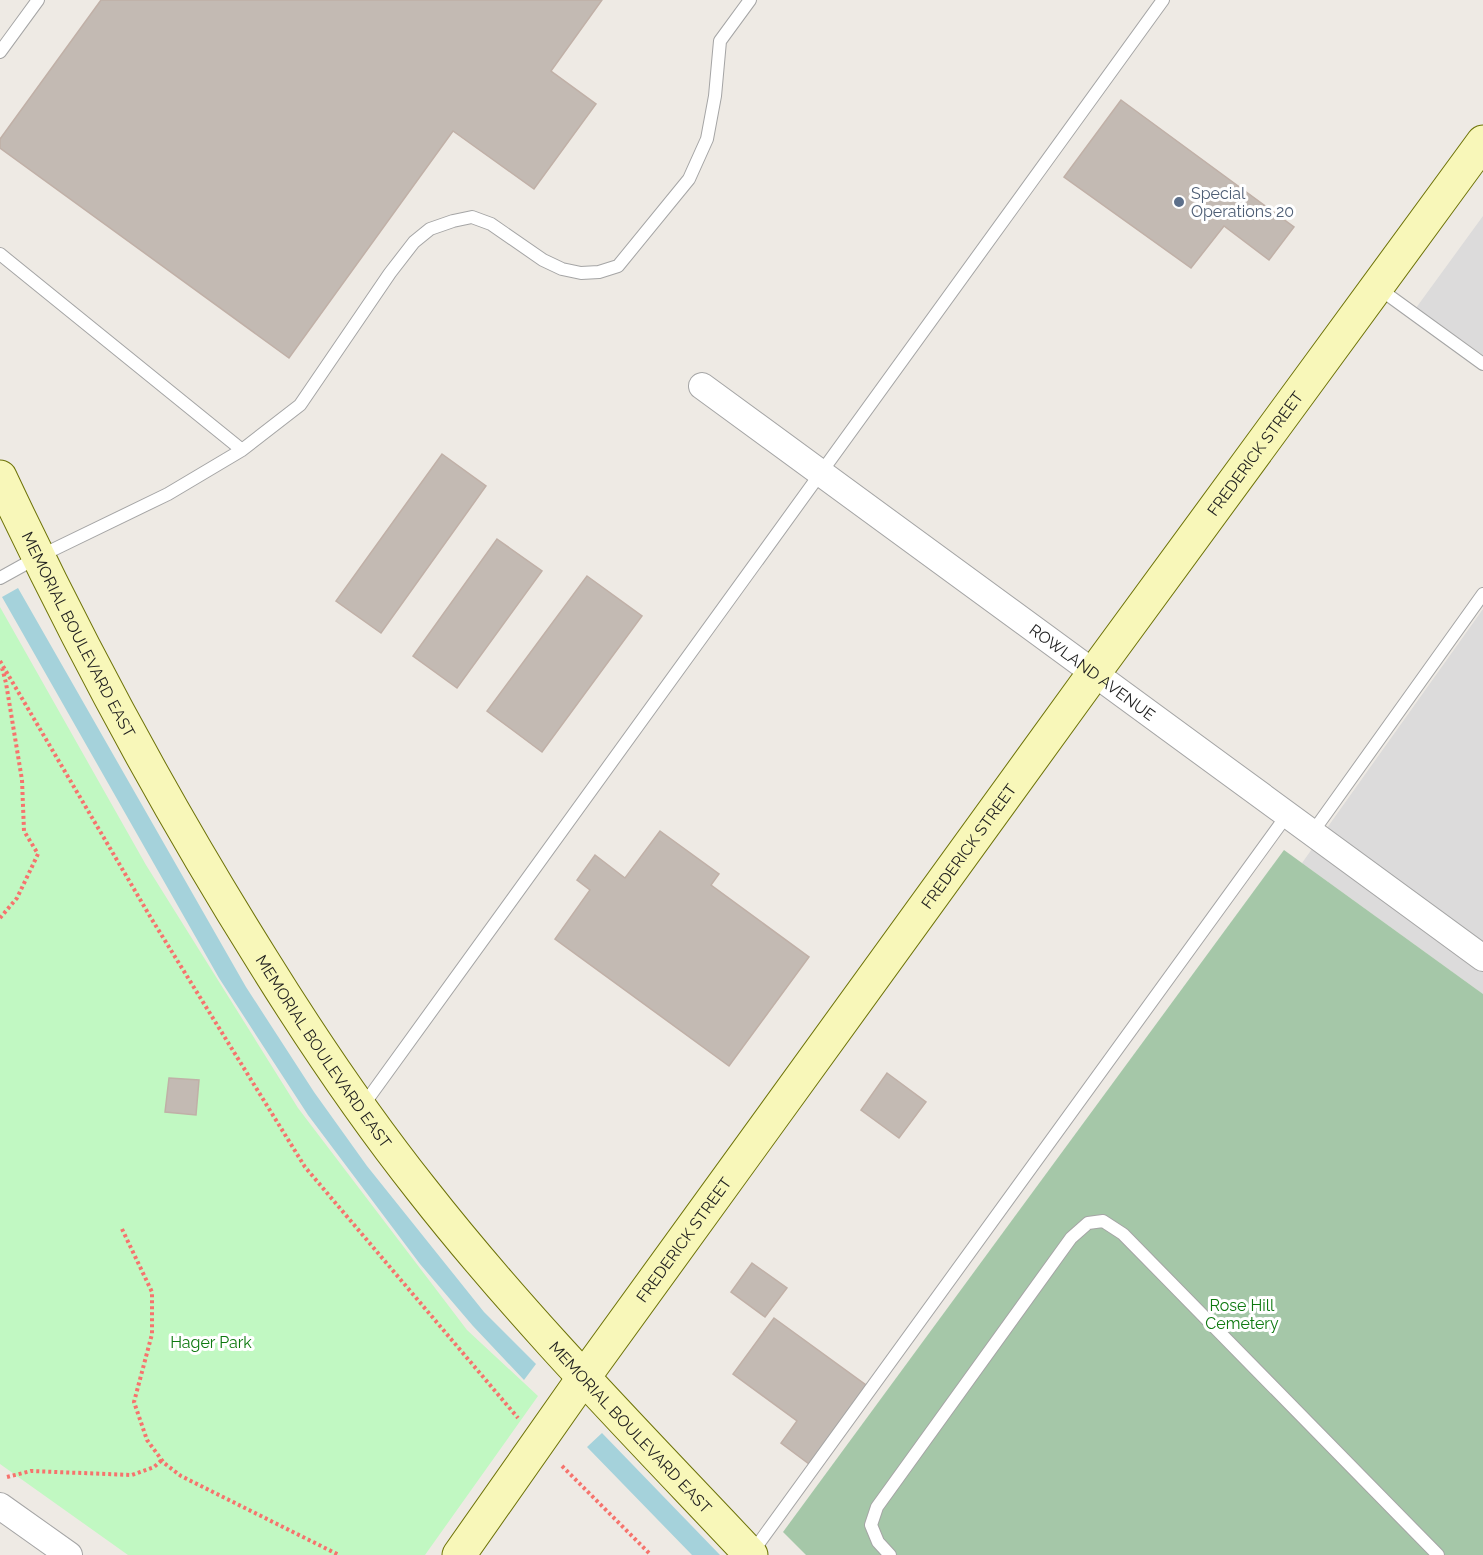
<svg xmlns="http://www.w3.org/2000/svg" width="1483" height="1555" font-family="Raleway,sans-serif">
  <rect width="100%" height="100%" fill="#eeeae4"/>
  <path fill="#dcdbdb" d="M1483,216V355L1416,308Z
    M1483,609V994L1302,863Z"/>
  <path fill="#a5c7a8" d="M1284,850L1483,994V1555H806L783,1532Z"/>
  <path fill="#c1f8c2" d="M0,607L146,865L298,1108L467,1330L538,1396L425,1555H128L0,1464Z"/>
  <path fill="#a5d2db" d="M18,588L246,987L314,1092L367,1166L484,1312L536,1364L524,1380L473,1326L420,1264L308,1115L219,978L2,597Z
    M602,1433L720,1555H692L587,1447Z"/>
  <path fill="#c3bab3" stroke="#c0b0a7" stroke-width="1.5" d="M101,0H602L551,71L596,104L534,189L453,131L289,358L0,148V139Z
    M1121,100L1294,227L1269,260L1224,226L1191,268L1064,177Z
    M442,454L486,486L381,633L336,601Z
    M497,539L542,571L457,688L413,656Z
    M587,576L642,616L542,752L487,711Z
    M660,831L719,874L711,885L809,957L729,1066L555,939L590,890L577,880L595,855L625,878Z
    M887,1073L926,1102L899,1138L861,1110Z
    M169,1078L199,1080L196,1115L165,1112Z
    M752,1263L787,1288L765,1317L731,1292Z
    M774,1318L866,1385L809,1464L781,1443L797,1421L733,1374Z"/>
  <g fill="none" stroke-linecap="round" stroke-linejoin="round">
    <g stroke="#a5a5a5" stroke-width="14">
      <path id="service" d="M0,52L38,0
        M0,254L242,450
        M1377,287L1483,364
        M0,578L38,557L168,494L242,450L300,405L390,273L414,242L430,229L453,221L472,217L491,224L543,260L562,269L581,273L599,272L618,266L689,179L707,139L715,96L720,41L750,0
        M1312,833L1483,594
        M362,1107L1163,0
        M751,1554L1287,815
        M890,1555L878,1542L871,1525L877,1507L1071,1238L1088,1223L1103,1221L1123,1234L1438,1555"/>
    </g>
    <g stroke="#a5a5a5" stroke-width="28">
      <g id="minor">
        <path id="s1" d="M702,386L1483,958"/>
        <path d="M0,1506L69,1555"/>
      </g>
    </g>
    <g stroke="#6d7207" stroke-width="35">
      <g id="secondary">
        <path id="s2" d="M0,477C78,643 165,805 263,961C312,1040 364,1117 422,1190C523,1319 639,1436 751,1555"/>
        <path id="s3" d="M459,1555L584,1377L1094,673L1483,142"/>
      </g>
    </g>
    <path stroke="#f6736d" stroke-width="4" stroke-dasharray="3 3" stroke-linecap="butt" d="M0,661L151,918L305,1167L518,1418
      M0,918L17,898L38,854L24,831L22,780L6,683L2,668
      M122,1229L152,1292V1334L134,1402L147,1440L164,1463L181,1476L339,1555
      M562,1466L651,1555
      M7,1477L31,1471L132,1475L154,1467L162,1460"/>
    <use href="#service" stroke="#fff" stroke-width="12"/>
    <use href="#minor" stroke="#fff" stroke-width="26"/>
    <use href="#secondary" stroke="#f8f7b9" stroke-width="33"/>
  </g>
  <circle fill="#5c6f8a" stroke="#fff" stroke-width="2" cx="1179" cy="202" r="6"/>
  <g text-anchor="middle" stroke-width="6" stroke-linejoin="round" paint-order="stroke">
    <g font-size="16" fill="#4e5e75" stroke="#fff" text-anchor="start">
      <text x="1191" y="199">Special<tspan x="1191" dy="18">Operations 20</tspan></text>
    </g>
    <g font-size="16" fill="#1e1e1e" stroke="#fff">
      <text dy="6" stroke="none"><textPath href="#s3" startOffset="1359">FREDERICK STREET</textPath></text>
      <text dy="6" stroke="none"><textPath href="#s2" startOffset="176">MEMORIAL BOULEVARD EAST</textPath></text>
      <text dy="6" stroke="none"><textPath href="#s1" startOffset="484">ROWLAND AVENUE</textPath></text>
      <text dy="6" stroke="none"><textPath href="#s3" startOffset="873">FREDERICK STREET</textPath></text>
      <text dy="6" stroke="none"><textPath href="#s2" startOffset="660">MEMORIAL BOULEVARD EAST</textPath></text>
      <text dy="6" stroke="none"><textPath href="#s3" startOffset="387">FREDERICK STREET</textPath></text>
      <text dy="6" stroke="none"><textPath href="#s2" startOffset="1146">MEMORIAL BOULEVARD EAST</textPath></text>
    </g>
    <g font-size="16" fill="#0e7910" stroke="#fff">
      <text x="1242" y="1311">Rose Hill<tspan x="1242" dy="18">Cemetery</tspan></text>
      <text x="211" y="1348">Hager Park</text>
    </g>
  </g>
</svg>
